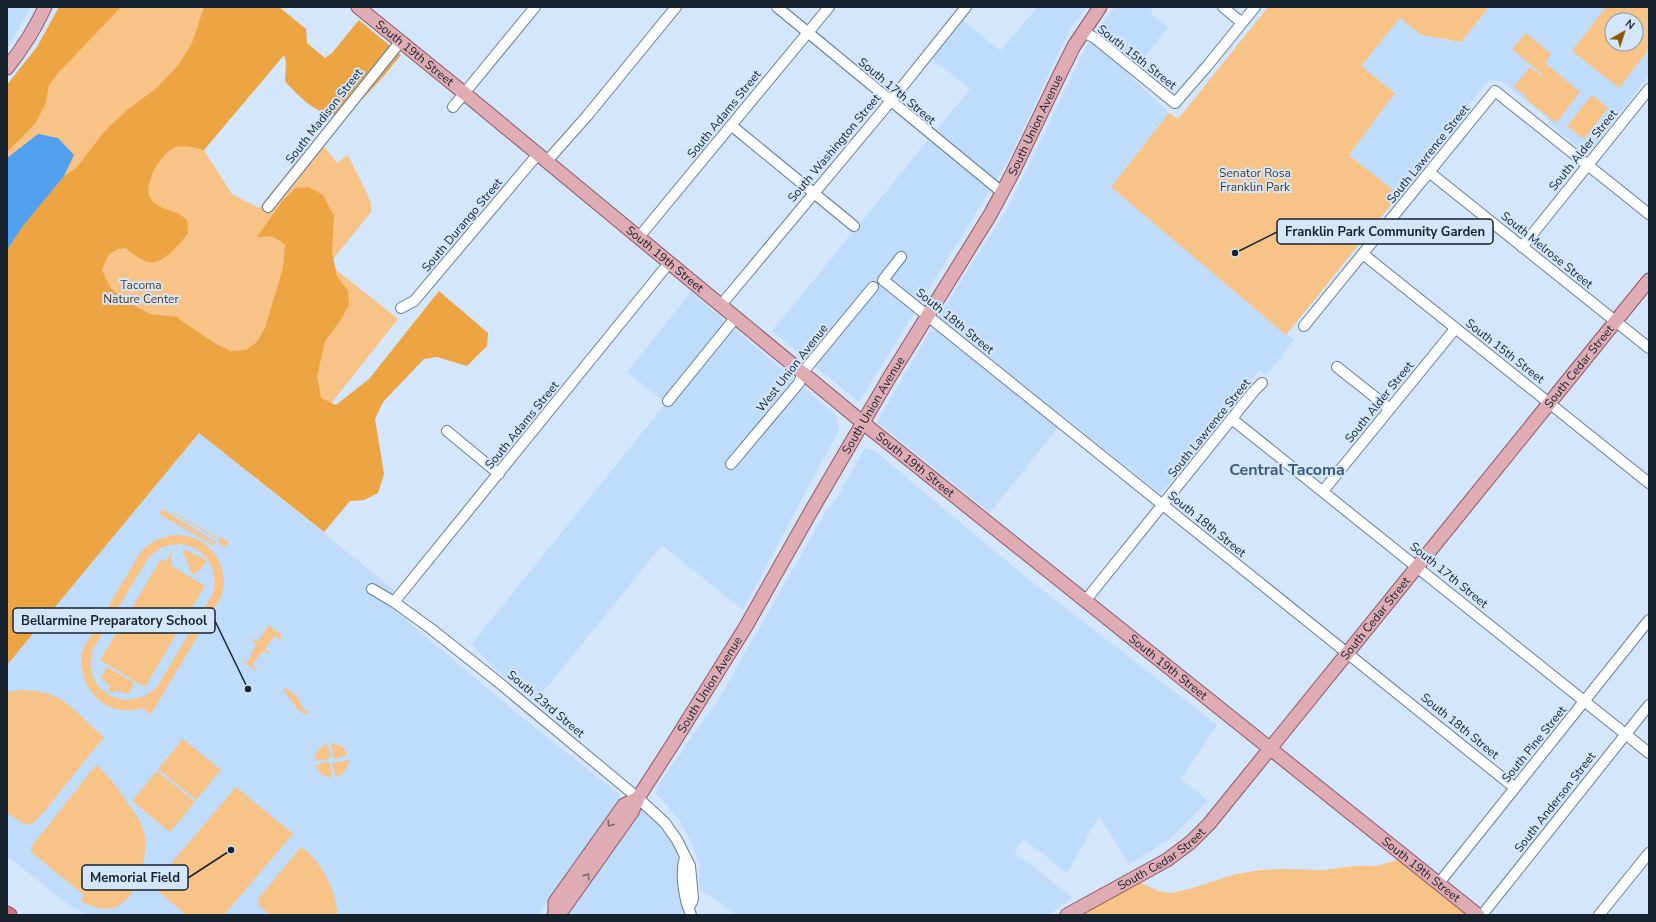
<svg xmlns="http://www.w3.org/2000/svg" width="1656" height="922" font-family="'Nunito Sans',sans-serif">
  <rect width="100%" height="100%" fill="#d3e6fb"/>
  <path fill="#bfdcfc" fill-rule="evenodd" d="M7,7H31L7,49Z
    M1037,7H1087L1071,27L1008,161L859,402L772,331L970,89L931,58L962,20L1001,51Z
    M1115,7H1154L1150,13L1168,27L1130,76L1169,113L1111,187L1294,340L1266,375L1259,370L1161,494L938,317L1007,209L1085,49L1096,31Z
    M1489,7H1649V75L1593,148L1587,152L1582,150L1551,125L1545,116L1504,83L1494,80L1486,83L1399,195L1349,155L1395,93L1361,66L1400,18L1421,35L1461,42ZM1612,20H1636V44H1612Z
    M691,292L836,415L839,429L743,610L662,545L535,702L494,668L472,644L666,403L627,372Z
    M932,327L1058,427L990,513L877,422Z
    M199,433L398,593L388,605L518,714L620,795V800L538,915H87L71,906L7,856V664Z
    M865,448L875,451L1023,575L1217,725L1181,779L1208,801L1170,839L1129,864L1099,816L1067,873L1023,839L1014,852L1073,898L1048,915H736L717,900L700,890L699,863L691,842L679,820L656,793L658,785L720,697L826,511L837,498Z
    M638,798L679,840L691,915H555Z"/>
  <path fill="#f7c387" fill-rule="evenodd" d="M59,7H279L306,29L204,150L232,194L259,208L298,159L307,167L323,145L337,163L348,155L370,200L372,211L329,264L398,319L329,406L264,353L7,664V85L37,47Z
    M1268,7H1489L1461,42L1421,35L1400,18L1361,66L1395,93L1349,155L1399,195L1286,335L1111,187L1169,113L1178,119Z
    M1606,7H1649V49L1619,88L1572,51ZM1612,20H1636V44H1612Z
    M1526,33L1551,54L1545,63L1580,92L1556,123L1526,99L1527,97L1514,87L1530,67L1542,76L1543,75L1512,49Z
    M1592,95L1608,108L1584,139L1567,126Z
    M162,509L216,542V544L168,516L215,545L214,546L159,514Z
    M174,512L220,539L221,537L229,542L225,547L218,543L219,540L174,513Z
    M176,535C209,535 232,565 221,597L151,714L144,710L145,707C107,721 74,687 83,649L140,553C150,542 161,536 176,535ZM179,544C205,546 221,570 212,595L157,687C126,717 79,690 93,649L149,557L162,547Z
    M185,550L207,560L201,569L192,575L183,552Z
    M170,552L173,553L171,556L172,566L205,586L145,687L100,660L161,559L166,562L170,555Z
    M269,625L281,635L282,638L280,640L275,636L265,649L269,652V654L263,651L252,665L257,669L254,670L242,660L248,662L256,644L252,640L253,639L258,641Z
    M107,667L135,683L128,694L115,690L113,693L108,691L110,687L101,677Z
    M286,688L300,700L299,702L305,711L307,710L309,712L305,715L302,711L300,712L283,690Z
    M21,690C67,691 73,712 104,737L44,812L32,824H24L7,813V692Z
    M183,739L221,770L196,800L158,769Z
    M327,743L331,757L327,758L328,759L314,761L317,751Z
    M331,743L342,746L348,754L335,759L333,756Z
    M349,760C348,768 344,774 336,777L332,763Z
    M328,761L330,764L332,778L322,775L315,766Z
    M96,765C113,780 117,788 129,805C135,813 141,821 144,832C147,843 145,856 142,868C133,900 116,921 81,901L84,895L31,852V847Z
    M157,771L195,802L170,832L132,801Z
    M236,787L293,834L224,915H186L152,886Z
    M301,847C320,859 338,893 337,915H270L259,906L258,899Z
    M1401,859L1478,915H1067L1137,881L1158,891L1171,893L1193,888L1236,874L1261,870L1281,869L1323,870L1354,866H1376Z"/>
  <path fill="#eda443" d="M59,7H121L59,72L49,85L45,105L35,124L7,152V85L37,47Z
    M204,7H279L306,29L307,43L325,58L332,53L359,20L401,55C387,72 374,88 358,103C355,107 351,112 347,114C323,122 299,97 285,81L286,62L284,55L204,150C195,148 185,145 176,147C162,151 145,181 149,195C153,207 168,209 177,213C181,214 184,218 187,220L188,233C180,244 163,265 148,262C140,260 132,253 126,248C109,250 108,255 102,270L110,287L122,299L150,314L179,317V319L216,344L231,351L246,350L257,342L265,328L283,268L285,245C276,236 269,235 257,237L283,200L296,188L308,187L323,195L334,216L332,252L337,276L348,291L349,305L340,321L325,341L317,376L321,398L336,405L369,379L439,291L488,333L487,346L467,366L437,357L424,359L383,402L375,419L384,474L378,493L364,500L350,501L324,532L199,433L7,665V250L23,226L64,176L77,167L104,132L127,110L158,87L179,64L192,43Z"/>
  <path fill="#52a1ef" d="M38,134L58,138L74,155L64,176L23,226L7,250V158Z"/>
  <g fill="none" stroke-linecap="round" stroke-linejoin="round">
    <g stroke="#627f9e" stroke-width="12">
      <path id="minor" d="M777,7L1003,193
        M1223,7L1242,23
        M1083,32L1095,38L1175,103L1208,65L1255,7
        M453,107L535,7
        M732,126L854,226
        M547,161L587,116L676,7
        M1429,172L1649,348
        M268,207L400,42
        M639,237L829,7
        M1522,247L1649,89
        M1363,254L1649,483
        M901,257L883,280L893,288L1515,788
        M721,305L890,102L966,7
        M401,308L414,301L538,154
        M1304,326L1495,91L1649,214
        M1337,367L1390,409
        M668,401L736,317
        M1232,419L1649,753
        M447,431L499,474
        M731,464L799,383L803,372L873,287
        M1323,491L1455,329
        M372,589L394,602L430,628L497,681L638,798L665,823L677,840L690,866L693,898L692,902L689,907
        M1085,601L1254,391L1262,383
        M394,602L669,263
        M685,857C681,870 683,887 686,900C687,905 689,909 691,915
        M1439,883L1649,620
        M1482,915L1649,705
        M1599,915L1649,853"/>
    </g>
    <g stroke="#8c5765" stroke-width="15">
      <g id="major">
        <path id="s1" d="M358,7L464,93L862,422L1478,915"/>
        <path d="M7,68C22,49 35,29 45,7"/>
        <path d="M555,913V902L624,805L638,798"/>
        <path id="s2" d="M554,915L564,908L632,812L638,798L674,742L745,628L810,513L889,378L990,215L1013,172L1060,74L1074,46L1100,7"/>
        <path id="s3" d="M1067,915L1167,860L1191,842L1209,824L1649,280"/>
      </g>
    </g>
    <g stroke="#8c5765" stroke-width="17">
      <path id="highway" d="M7,914L9,915"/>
    </g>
    <use href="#minor" stroke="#fff" stroke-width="10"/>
    <use href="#major" stroke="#e0acb4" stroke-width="13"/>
    <use href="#highway" stroke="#cc7482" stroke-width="15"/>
  </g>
  <defs><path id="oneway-chevron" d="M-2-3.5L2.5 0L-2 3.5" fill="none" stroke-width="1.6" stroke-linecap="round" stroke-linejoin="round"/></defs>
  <g stroke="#7b6771">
    <use href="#oneway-chevron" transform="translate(610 824) rotate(125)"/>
    <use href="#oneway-chevron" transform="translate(587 876) rotate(-55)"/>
  </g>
  <g text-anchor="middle" stroke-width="4" stroke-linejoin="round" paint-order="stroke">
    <g font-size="12" fill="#16222e" stroke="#d3e6fb">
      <text dy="4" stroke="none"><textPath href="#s1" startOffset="73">South 19th Street</textPath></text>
      <text transform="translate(1137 57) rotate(38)" y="4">South 15th Street</text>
      <text transform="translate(897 91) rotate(40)" y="4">South 17th Street</text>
      <text transform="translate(724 114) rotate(-51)" y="4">South Adams Street</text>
      <text transform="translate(324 116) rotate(-52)" y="4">South Madison Street</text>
      <text dy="4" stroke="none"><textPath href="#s2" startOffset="927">South Union Avenue</textPath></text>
      <text transform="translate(834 148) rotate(-50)" y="4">South Washington Street</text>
      <text transform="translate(1583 150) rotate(-51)" y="4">South Alder Street</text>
      <text transform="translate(1428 154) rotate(-51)" y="4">South Lawrence Street</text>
      <text transform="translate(462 225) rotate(-50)" y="4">South Durango Street</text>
      <text transform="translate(1547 250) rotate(39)" y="4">South Melrose Street</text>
      <text dy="4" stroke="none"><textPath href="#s1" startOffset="397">South 19th Street</textPath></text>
      <text transform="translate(955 321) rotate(39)" y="4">South 18th Street</text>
      <text transform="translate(1505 351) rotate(38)" y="4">South 15th Street</text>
      <text dy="4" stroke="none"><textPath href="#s3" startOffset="758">South Cedar Street</textPath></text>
      <text transform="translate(792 368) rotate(-52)" y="4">West Union Avenue</text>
      <text transform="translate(1379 402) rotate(-51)" y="4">South Alder Street</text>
      <text dy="4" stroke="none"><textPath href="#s2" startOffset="603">South Union Avenue</textPath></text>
      <text transform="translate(522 425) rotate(-51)" y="4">South Adams Street</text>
      <text transform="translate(1209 428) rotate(-51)" y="4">South Lawrence Street</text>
      <text dy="4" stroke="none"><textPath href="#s1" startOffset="721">South 19th Street</textPath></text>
      <text transform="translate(1207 524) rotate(39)" y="4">South 18th Street</text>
      <text transform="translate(1449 575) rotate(39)" y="4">South 17th Street</text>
      <text dy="4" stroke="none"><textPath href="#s3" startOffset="434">South Cedar Street</textPath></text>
      <text dy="4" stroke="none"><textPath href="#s1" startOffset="1045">South 19th Street</textPath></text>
      <text dy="4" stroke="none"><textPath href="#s2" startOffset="279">South Union Avenue</textPath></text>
      <text transform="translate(546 704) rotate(40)" y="4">South 23rd Street</text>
      <text transform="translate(1460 726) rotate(39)" y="4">South 18th Street</text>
      <text transform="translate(1534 744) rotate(-51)" y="4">South Pine Street</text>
      <text transform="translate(1555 802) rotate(-52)" y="4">South Anderson Street</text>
      <text dy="4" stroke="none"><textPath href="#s3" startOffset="110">South Cedar Street</textPath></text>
      <text dy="4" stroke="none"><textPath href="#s1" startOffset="1369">South 19th Street</textPath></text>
    </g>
    <g font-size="12" fill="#583a13" stroke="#d3e6fb">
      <text x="1255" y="177">Senator Rosa<tspan x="1255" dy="14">Franklin Park</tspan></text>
      <text x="141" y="289">Tacoma<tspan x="141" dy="14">Nature Center</tspan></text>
    </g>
    <g font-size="16" font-weight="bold" fill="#3f5a77" stroke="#d3e6fb">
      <text x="1287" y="475">Central Tacoma</text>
    </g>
  </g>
  <path fill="none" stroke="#16222e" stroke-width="1.5" d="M1235 253L1277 232M248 689L215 621M231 850L188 878"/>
  <g fill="#16222e" stroke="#d3e6fb" stroke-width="1.5">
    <circle cx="1235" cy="253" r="4"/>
    <circle cx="248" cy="689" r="4"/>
    <circle cx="231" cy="850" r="4"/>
  </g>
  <g fill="#d3e6fb" stroke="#16222e" stroke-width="1.5">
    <rect x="1277" y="219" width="216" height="25" rx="4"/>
    <rect x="13" y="608" width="202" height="25" rx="4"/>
    <rect x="82" y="865" width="106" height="25" rx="4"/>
  </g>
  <g font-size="13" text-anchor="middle" font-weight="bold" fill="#16222e">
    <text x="1385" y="236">Franklin Park Community Garden</text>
    <text x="114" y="625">Bellarmine Preparatory School</text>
    <text x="135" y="882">Memorial Field</text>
  </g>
  <rect width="1656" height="922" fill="none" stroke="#16222e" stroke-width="16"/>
  <g transform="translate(1624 32) rotate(39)"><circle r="19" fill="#d3e6fb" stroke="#8798a9"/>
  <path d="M0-3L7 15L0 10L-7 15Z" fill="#8b5803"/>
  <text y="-6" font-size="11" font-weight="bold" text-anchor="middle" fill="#16222e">N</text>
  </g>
</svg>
